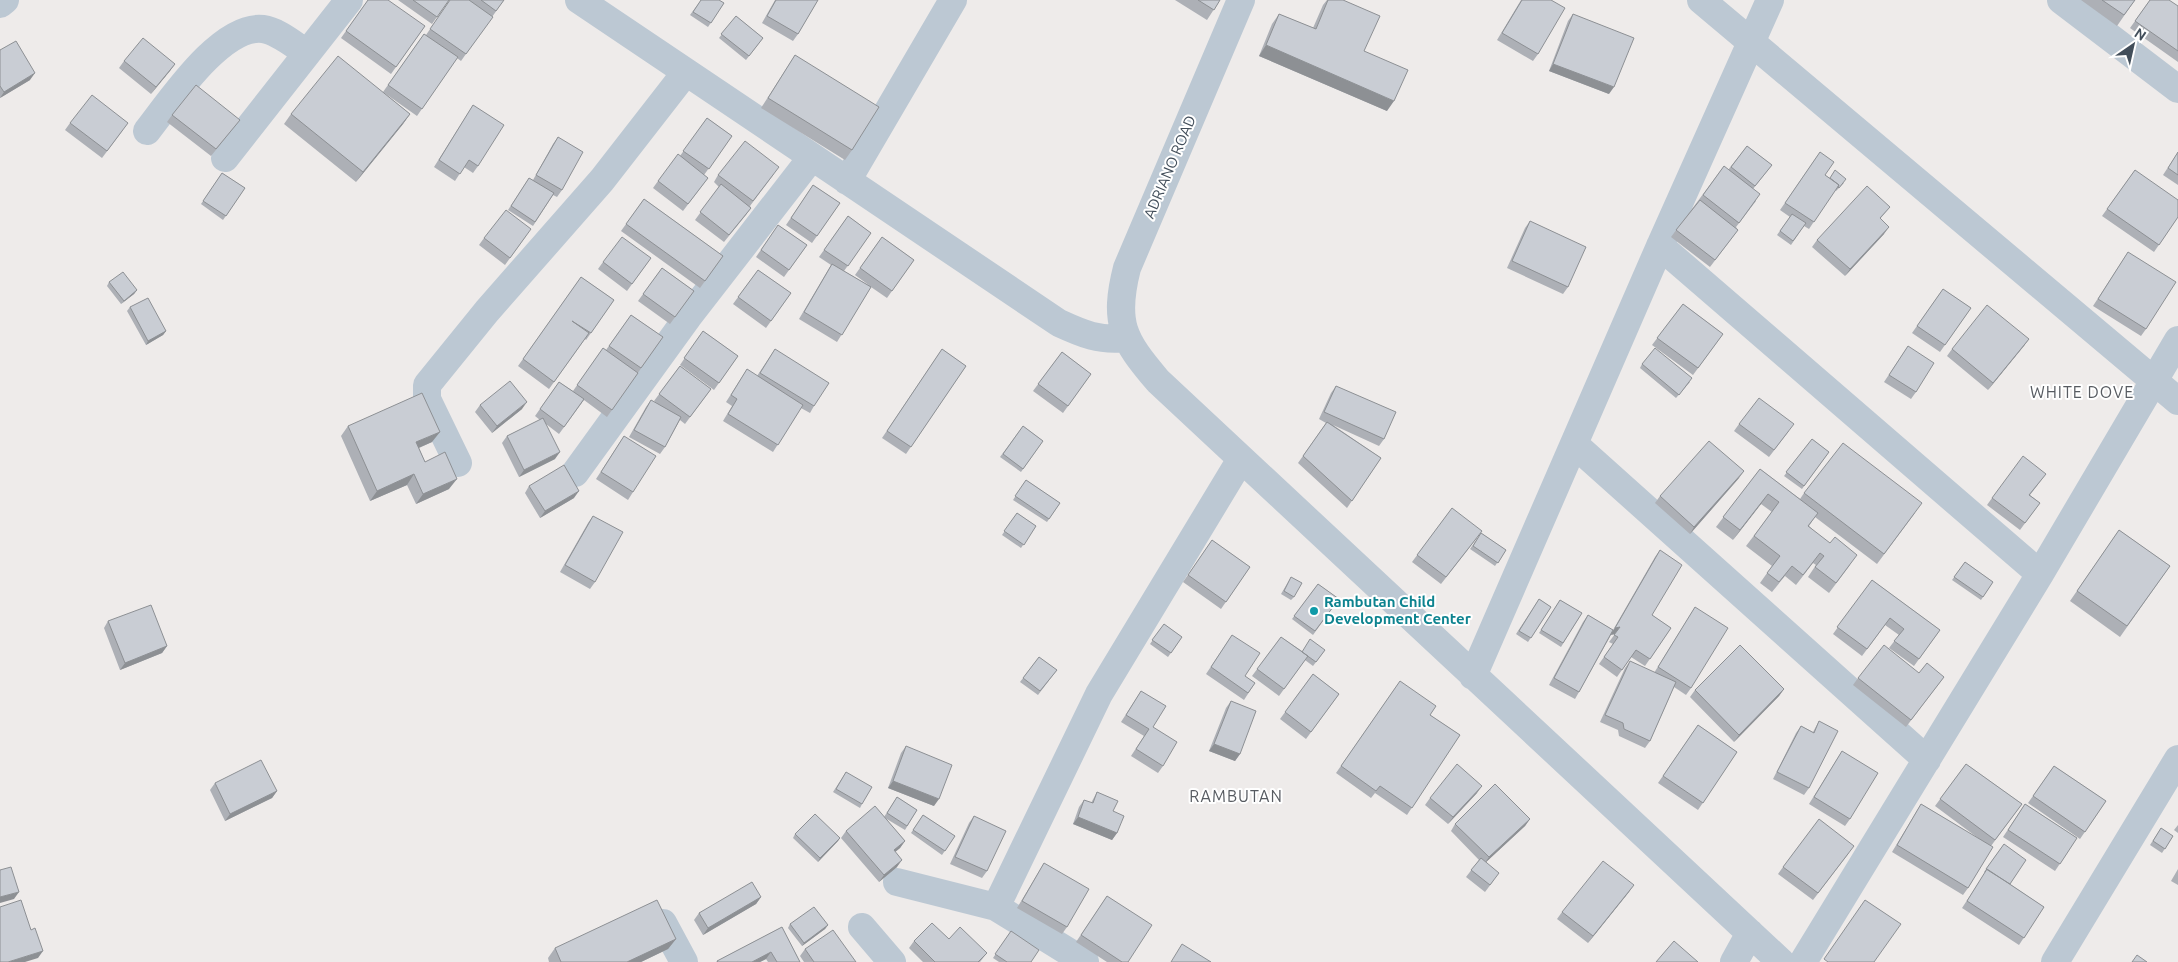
<svg xmlns="http://www.w3.org/2000/svg" width="2178" height="962" font-family="Ubuntu,sans-serif">
  <rect width="100%" height="100%" fill="#eeebea"/>
  <g fill="none" stroke-linecap="round" stroke-linejoin="round">
    <path stroke="#bcc8d3" stroke-width="28" d="M579,0L1059,323C1083,334 1099,341 1126,338
      M1241,0L1127,268C1113,323 1123,340 1158,381L1781,962
      M1701,0L2178,401
      M2061,0L2178,89
      M0,4L5,0
      M147,131C170,102 221,24 263,29C278,31 294,45 307,53
      M225,158L349,0
      M847,181L953,0
      M1660,246L2040,574
      M1574,444L1927,760
      M458,463L427,399V385L487,311L602,180L686,72
      M575,473L688,317L812,157
      M1473,676L1660,246L1770,0
      M897,882L996,907L1085,962
      M996,907L1099,694L1241,459
      M663,923L684,962
      M862,927L892,962
      M1734,962L1750,933
      M1803,962L2040,574L2178,340
      M2055,962L2178,759"/>
  </g>
  <path fill="#adb0b6" d="M368,0L425,26L391,74L341,38Z
    M398,0H449L432,24Z
    M450,0H504L461,61L457,58L417,116L383,92L410,114L403,124L356,182L284,124L291,114L383,92L424,34L426,35Z
    M701,0L724,3L708,27L690,15Z
    M775,0H818L798,34L793,41L762,23Z
    M1175,0H1220L1207,20Z
    M1327,0H1343L1364,51L1387,111L1259,56L1272,24L1279,14L1313,28L1323,5Z
    M1521,0H1551L1538,54L1533,61L1497,40Z
    M2081,0H2135L2117,26Z
    M2150,0L2178,6V62L2130,28Z
    M1573,14L1609,94L1549,71L1568,21Z
    M736,16L763,38L746,60L719,38Z
    M0,50L30,80L0,98Z
    M795,55L852,150L845,160L761,108Z
    M124,61L175,64L151,94L119,68Z
    M473,105L478,166L473,173L464,167L455,181L434,167Z
    M172,115L240,120L211,156L167,122Z
    M707,118L732,136L704,175L708,178L683,211L653,188L658,181L680,156Z
    M70,123L123,130L102,158L65,130Z
    M558,137L562,190L557,197L553,195L533,226L508,210L529,178L533,180L553,144Z
    M1747,146L1772,165L1753,189L1756,201L1736,227L1738,230L1710,267L1671,237L1724,166L1728,170Z
    M1820,152L1825,175L1830,178L1844,183L1836,191L1835,190L1809,229L1804,226L1791,245L1777,235L1790,217L1780,210Z
    M2178,152V185L2163,175Z
    M2135,170L2178,217L2154,252L2102,216Z
    M222,173L245,188L223,220L201,204Z
    M774,174L750,206L751,208L746,215L724,242L695,220L719,187L714,182L718,175Z
    M813,185L840,203L812,243L786,225Z
    M644,199L723,256L700,288L621,231Z
    M1890,207L1880,219L1884,234L1845,276L1812,247L1817,240Z
    M848,216L871,233L844,271L870,286L855,275L882,237L914,260L887,298L871,287L837,342L799,319L831,265L819,257Z
    M1530,221L1568,287L1563,294L1507,268L1525,228Z
    M778,225L807,245L784,277L756,257Z
    M526,236L505,265L479,245L484,238Z
    M2128,252L2146,329L2141,336L2093,306Z
    M651,258L627,291L598,269L603,262Z
    M662,268L694,291L670,324L638,301Z
    M758,270L791,293L766,328L733,304Z
    M581,277L614,300L586,340L585,339L549,389L518,366Z
    M109,282L137,290L134,294L121,304L107,286Z
    M1943,289L1971,308L1940,352L1912,333Z
    M1683,304L1723,334L1693,375L1652,345Z
    M130,307L166,331L163,335L146,345L127,311Z
    M631,315L663,337L607,417L584,400L559,434L546,424L555,459L519,477L502,443L507,436L540,420L535,416L559,382L573,391L603,348L606,350Z
    M703,331L738,356L714,390L680,365Z
    M2029,339L1988,390L1947,356L1952,349Z
    M1908,346L1916,392L1911,399L1884,382Z
    M775,349L814,406L810,413L801,408L773,452L723,421L732,406L726,402L747,369L757,376Z
    M942,349L966,366L906,454L882,438Z
    M1062,352L1091,374L1063,413L1033,391Z
    M1642,364L1690,382L1676,398L1640,368Z
    M680,366L711,389L685,424L680,420L665,447L660,454L629,437L646,407L651,400L658,404L654,401Z
    M1336,386L1384,439L1379,446L1333,425L1381,458L1347,508L1298,463L1326,423L1319,419L1331,393Z
    M480,405L522,409L492,433L475,412Z
    M1739,424L1789,431L1769,457L1734,431Z
    M348,426L432,442L419,448L425,462L449,489L416,504L407,485L370,501L341,436Z
    M1023,426L1043,441L1021,472L1000,457Z
    M624,436L633,492L628,500L596,479Z
    M1812,439L1829,452L1802,489L1784,476Z
    M1760,469L1800,499L1804,493L1915,513L1877,564L1815,517L1809,526L1850,565L1829,593L1808,577L1816,565L1813,563L1796,585L1785,576L1772,592L1760,583L1772,566L1746,546L1772,512L1761,504L1733,540L1716,527Z
    M2046,474L2030,495L2040,503L2020,530L1987,505L1992,498Z
    M1739,478L1690,534L1655,503L1660,496Z
    M1026,480L1060,503L1047,522L1013,500Z
    M529,486L574,498L540,518L525,493Z
    M1452,508L1477,538L1441,584L1412,562Z
    M1017,513L1036,526L1021,548L1002,535Z
    M593,516L595,582L590,589L560,572L588,523Z
    M2119,530L2170,566L2120,637L2070,601Z
    M1481,533L1506,550L1495,566L1470,549Z
    M1212,540L1250,567L1221,609L1183,582Z
    M1660,550L1652,615L1671,628L1645,666L1631,657L1617,677L1599,664L1613,644L1609,642L1615,634L1611,635L1579,692L1575,699L1549,685L1583,622L1588,615L1613,630L1655,557Z
    M1965,562L1993,582L1981,600L1952,580Z
    M1291,577L1294,597L1291,600L1281,594Z
    M1872,580L1940,630L1914,666L1889,648L1899,635L1885,625L1862,656L1833,634Z
    M1318,584L1339,599L1313,635L1292,619Z
    M1539,599L1551,607L1528,642L1516,634Z
    M1560,600L1582,613L1561,647L1539,633Z
    M1695,607L1691,688L1686,695L1674,687L1650,741L1645,748L1619,736L1618,730L1600,722L1625,668L1630,661L1654,673Z
    M108,621L167,646L162,653L120,670L104,628Z
    M1164,624L1182,637L1168,657L1150,644Z
    M1232,635L1245,676L1255,683L1244,700L1206,674Z
    M1281,637L1302,651L1325,650L1313,666L1305,660L1279,696L1252,676Z
    M1039,657L1057,670L1038,695L1020,682Z
    M1919,673L1944,677L1906,727L1853,685L1858,678Z
    M1313,674L1339,694L1306,739L1280,719Z
    M1400,681L1430,715L1460,735L1407,815L1375,793L1371,798L1336,773Z
    M1784,689L1779,696L1734,742L1690,697L1695,690Z
    M1141,691L1153,727L1163,766L1158,773L1131,756L1144,736L1121,722Z
    M1231,701L1240,754L1235,761L1209,751L1226,708Z
    M1819,721L1809,788L1804,795L1773,779L1796,733L1801,726L1813,732Z
    M1698,725L1737,752L1698,810L1658,783Z
    M906,746L934,806L888,788L901,753Z
    M1842,751L1850,819L1845,826L1809,804Z
    M1966,764L2022,804L1991,846L1968,888L1963,895L1892,852L1921,804L1982,841L1935,806Z
    M2054,766L2106,801L2080,839L2028,803Z
    M846,772L862,804L860,808L833,792Z
    M215,783L277,791L272,798L225,821L210,790Z
    M1097,792L1117,833L1112,840L1073,824L1079,807L1084,800L1091,803Z
    M1477,793L1448,824L1425,805L1430,798Z
    M897,797L917,810L905,830L885,818L905,841L900,848L895,852L897,867L879,882L841,838L846,831L884,817Z
    M2025,804L2077,838L2055,871L2003,837Z
    M923,815L955,836L942,855L911,833Z
    M974,816L987,871L982,878L950,864L969,823Z
    M1530,819L1525,826L1486,862L1494,880L1485,892L1466,877L1479,860L1451,831L1455,824Z
    M2178,825V833L2174,830Z
    M2161,828L2173,836L2162,853L2150,845Z
    M795,834L840,838L838,841L818,862L793,838Z
    M2004,844L2010,884L2044,907L2019,945L1962,908L1985,873L1984,872Z
    M1849,853L1813,900L1778,874L1783,867Z
    M1044,863L1067,927L1062,934L1017,908Z
    M2178,869V885L2171,881Z
    M1629,892L1588,943L1557,919L1562,912Z
    M1107,896L1128,962H1107L1076,942Z
    M761,897L756,904L703,935L694,920L699,913Z
    M790,924L828,925L825,929L802,946L788,928Z
    M782,927L800,962H768L766,959L760,962H716L717,961Z
    M1011,931L1031,962H999L993,958Z
    M676,939L668,949L641,962H549L548,958L555,948Z
    M949,939L987,953L980,962H923L909,948L914,941Z
    M805,949L856,962H804L800,956Z"/>
  <path fill="#8d9094" d="M1266,45L1394,101L1387,111L1259,56Z
    M175,64L170,71L151,94L156,87Z
    M1553,64L1614,87L1609,94L1549,71Z
    M35,73L30,80L0,98L4,92Z
    M410,114L403,124L356,182L363,172Z
    M1889,227L1884,234L1845,276L1850,269Z
    M137,290L134,294L121,304L124,301Z
    M166,331L163,335L146,345L148,341Z
    M2029,339L2024,346L1988,390L1993,383Z
    M527,402L522,409L492,433L497,426Z
    M440,432L432,442L409,452L416,442Z
    M560,452L555,459L519,477L524,470Z
    M1744,471L1739,478L1690,534L1694,527Z
    M414,474L407,485L370,501L377,491Z
    M457,479L449,489L416,504L423,494Z
    M579,491L574,498L540,518L545,511Z
    M1768,494L1761,504L1733,540L1740,530Z
    M1620,627L1615,634L1610,635L1615,628Z
    M167,646L162,653L120,670L125,663Z
    M1784,689L1779,696L1734,742L1739,735Z
    M1214,744L1240,754L1235,761L1209,751Z
    M893,781L939,799L934,806L888,788Z
    M1482,786L1477,793L1448,824L1453,817Z
    M277,791L272,798L225,821L230,814Z
    M1078,817L1117,833L1112,840L1073,824Z
    M1530,819L1525,826L1484,864L1489,857Z
    M840,838L838,841L818,862L820,858Z
    M905,841L900,848L889,857L894,850Z
    M902,860L897,867L879,882L884,875Z
    M1634,885L1629,892L1588,943L1593,936Z
    M19,892L14,899L0,903V897Z
    M761,897L756,904L703,935L708,928Z
    M828,925L825,929L802,946L804,943Z
    M676,939L668,949L641,962H627Z
    M43,951L38,958L25,962H8Z
    M771,952L766,959L760,962H752Z"/>
  <path fill="#c9cdd4" stroke="#8d9094" d="M368,0H388L425,26L396,67L346,31Z
    M413,0H449L437,17Z
    M450,0H469L493,17L466,54L430,29Z
    M481,0H504L496,11Z
    M701,0H719L724,3L711,23L693,12Z
    M776,0H818L798,34L767,16Z
    M1198,0H1220L1214,10Z
    M1328,0H1343L1380,16L1364,51L1408,70L1394,101L1266,45L1279,14L1316,29Z
    M1522,0H1551L1565,8L1538,54L1502,33Z
    M2102,0H2135L2124,15Z
    M2150,0H2169L2178,6V51L2135,21Z
    M1573,14L1634,38L1614,87L1553,64Z
    M736,16L763,38L749,56L721,34Z
    M424,34L458,57L422,109L388,85Z
    M143,38L175,64L156,87L124,61Z
    M16,41L35,73L4,92L0,86V50Z
    M795,55L879,107L852,150L768,98Z
    M338,56L410,114L363,172L291,114Z
    M196,85L240,120L216,149L172,115Z
    M92,95L128,123L107,151L70,123Z
    M473,105L504,125L478,166L469,160L460,174L439,160Z
    M707,118L732,136L709,169L683,151Z
    M558,137L583,152L562,190L536,175Z
    M745,141L779,167L753,201L718,175Z
    M1747,146L1772,165L1755,186L1731,167Z
    M1820,152L1834,162L1825,175L1839,185L1814,222L1785,203Z
    M2178,152V175L2168,168Z
    M678,154L708,178L688,204L658,181Z
    M1724,166L1760,194L1739,223L1703,195Z
    M1835,170L1846,179L1839,188L1838,187L1839,185L1830,178Z
    M2135,170L2178,200V217L2159,245L2107,209Z
    M222,173L245,188L226,216L203,201Z
    M529,178L554,193L535,222L511,206Z
    M721,184L751,208L729,235L700,212Z
    M813,185L840,203L817,236L791,218Z
    M1867,186L1890,207L1880,218L1889,227L1850,269L1817,240Z
    M644,199L723,256L705,281L626,224Z
    M1700,200L1738,230L1715,260L1676,230Z
    M506,210L531,229L510,258L484,238Z
    M1792,214L1806,223L1793,241L1780,231Z
    M848,216L871,233L848,266L824,250Z
    M1530,221L1586,247L1568,287L1512,261Z
    M778,225L807,245L789,270L761,250Z
    M622,237L651,258L632,284L603,262Z
    M882,237L914,260L892,291L860,268Z
    M2128,252L2176,282L2146,329L2098,299Z
    M832,264L871,287L842,335L804,312Z
    M662,268L694,291L675,317L643,294Z
    M758,270L791,293L771,321L738,297Z
    M123,272L137,290L124,301L109,282Z
    M581,277L614,300L591,333L572,321L589,333L554,382L523,359Z
    M1943,289L1971,308L1945,345L1917,326Z
    M148,298L166,331L148,341L130,307Z
    M1683,304L1723,334L1698,368L1657,338Z
    M1987,305L2029,339L1993,383L1952,349Z
    M631,315L663,337L641,368L609,346Z
    M703,331L738,356L719,383L684,358Z
    M1908,346L1934,363L1916,392L1889,375Z
    M603,348L638,373L612,410L577,385Z
    M1655,348L1692,378L1679,395L1642,364Z
    M775,349L829,383L814,406L760,373Z
    M942,349L966,366L911,447L887,431Z
    M1062,352L1091,374L1068,406L1038,384Z
    M680,366L711,389L690,417L659,394Z
    M747,369L803,405L778,445L728,414L737,399L731,395Z
    M510,381L527,402L497,426L480,405Z
    M559,382L584,399L564,427L540,409Z
    M1336,386L1396,412L1384,439L1324,412Z
    M422,393L440,432L416,442L425,462L445,452L457,479L423,494L414,474L377,491L348,426Z
    M1759,398L1794,424L1774,450L1739,424Z
    M651,400L681,417L665,447L634,430Z
    M543,418L560,452L524,470L507,436Z
    M1327,422L1381,458L1352,501L1303,456Z
    M1023,426L1043,441L1023,469L1003,454Z
    M624,436L656,456L633,492L601,472Z
    M1812,439L1829,452L1804,486L1786,472Z
    M1709,441L1744,471L1694,527L1660,496Z
    M1843,443L1922,503L1884,554L1804,493Z
    M2023,456L2046,474L2029,495L2040,503L2025,523L1992,498Z
    M564,465L579,491L545,511L529,486Z
    M1760,469L1818,513L1808,526L1830,543L1835,537L1857,555L1836,583L1815,567L1824,556L1820,553L1803,575L1792,566L1779,582L1767,573L1780,556L1754,536L1779,502L1768,494L1740,530L1723,517Z
    M1026,480L1060,503L1049,519L1015,496Z
    M1452,508L1482,531L1446,577L1417,555Z
    M1017,513L1036,526L1024,545L1004,531Z
    M593,516L623,532L595,582L565,565Z
    M2119,530L2170,566L2127,626L2077,591Z
    M1481,533L1506,550L1498,563L1473,546Z
    M1212,540L1250,567L1226,602L1188,575Z
    M1660,550L1682,565L1652,615L1671,628L1650,659L1636,650L1622,670L1604,657L1618,637L1614,635L1620,627L1615,628Z
    M1965,562L1993,582L1983,597L1954,577Z
    M1291,577L1302,583L1294,597L1284,591Z
    M1872,580L1940,630L1919,659L1894,641L1904,629L1890,618L1867,649L1837,627Z
    M1318,584L1339,599L1315,631L1294,616Z
    M1539,599L1551,607L1531,638L1519,631Z
    M1560,600L1582,613L1563,643L1541,630Z
    M151,605L167,646L125,663L108,621Z
    M1695,607L1728,628L1691,688L1658,667Z
    M1588,615L1613,630L1579,692L1554,678Z
    M1164,624L1182,637L1171,653L1152,640Z
    M1232,635L1260,653L1245,676L1255,683L1248,693L1211,667Z
    M1281,637L1308,656L1284,689L1257,669Z
    M1310,639L1325,650L1316,662L1302,652Z
    M1740,645L1784,689L1739,735L1695,690Z
    M1884,645L1919,673L1927,663L1944,677L1911,720L1858,678Z
    M1039,657L1057,670L1040,691L1023,678Z
    M1630,661L1676,682L1650,741L1624,729L1623,723L1605,715Z
    M1313,674L1339,694L1311,732L1285,712Z
    M1400,681L1436,706L1430,715L1460,735L1412,808L1380,786L1376,791L1341,766Z
    M1141,691L1166,706L1153,727L1177,742L1163,766L1136,749L1149,729L1126,715Z
    M1231,701L1256,711L1240,754L1214,744Z
    M1819,721L1838,731L1809,788L1777,772L1801,726L1814,733Z
    M1698,725L1737,752L1703,803L1663,776Z
    M906,746L952,765L939,799L893,781Z
    M1842,751L1878,773L1850,819L1814,797Z
    M261,760L277,791L230,814L215,783Z
    M1457,764L1482,786L1453,817L1430,798Z
    M1966,764L2022,804L1995,840L1940,799Z
    M2054,766L2106,801L2085,832L2033,796Z
    M846,772L872,787L862,804L836,789Z
    M1495,784L1530,819L1489,857L1455,824Z
    M1097,792L1118,801L1113,811L1124,816L1117,833L1078,817L1084,800L1093,803Z
    M897,797L917,810L907,826L887,813Z
    M1921,804L1993,847L1968,888L1897,845Z
    M2025,804L2077,838L2060,864L2008,830Z
    M875,806L905,841L894,850L902,860L884,875L846,831Z
    M815,814L840,838L820,858L795,834Z
    M923,815L955,836L945,851L913,830Z
    M974,816L1006,831L987,871L955,857Z
    M1819,819L1854,846L1818,893L1783,867Z
    M2161,828L2173,836L2165,849L2153,841Z
    M2004,844L2026,860L2010,884L1986,869Z
    M1481,858L1499,873L1490,885L1471,870Z
    M1603,861L1634,885L1593,936L1562,912Z
    M1044,863L1089,889L1067,927L1022,901Z
    M11,867L19,892L0,897V870Z
    M1987,869L2044,907L2024,938L1967,901Z
    M752,882L761,897L708,928L699,913Z
    M1107,896L1152,925L1128,962H1122L1081,935Z
    M21,900L31,930L35,928L43,951L8,962H0V907Z
    M657,900L676,939L627,962H561L555,948Z
    M1865,900L1901,924L1874,962H1828L1824,959Z
    M814,907L828,925L804,943L790,924Z
    M932,923L949,939L960,927L987,953L978,962H935L914,941Z
    M782,927L800,962H777L771,952L752,962H718L717,961Z
    M833,930L856,962H814L805,949Z
    M1011,931L1039,950L1031,962H1007L995,954Z
    M1674,941L1698,962H1656Z
    M1182,944L1211,962H1171Z
    M2137,955L2147,962H2132Z"/>
  <circle fill="#0f9aa8" stroke="#fff" stroke-width="2" cx="1314" cy="611" r="5"/>
  <g text-anchor="middle" stroke-width="4" stroke-linejoin="round" paint-order="stroke">
    <g font-size="15" fill="#424e5a" stroke="#fff">
      <text transform="translate(1170 167) rotate(-67)" y="5">ADRIANO ROAD</text>
    </g>
    <g font-size="15" font-weight="bold" fill="#0d838f" stroke="#fff" text-anchor="start">
      <text x="1324" y="607">Rambutan Child<tspan x="1324" dy="17">Development Center</tspan></text>
    </g>
    <g font-size="16" letter-spacing="1" fill="#575b61" stroke="#fff">
      <text x="2082" y="398">WHITE DOVE</text>
      <text x="1236" y="802">RAMBUTAN</text>
    </g>
  </g>
  <g transform="translate(2133 45) rotate(34)" stroke="#ffffff" stroke-width="4" paint-order="stroke">
  <path d="M0-4L9 19L0 12L-9 19Z" fill="#424e5a"/>
  <text y="-8" font-size="14" font-weight="bold" text-anchor="middle" fill="#424e5a">N</text>
  </g>
</svg>
